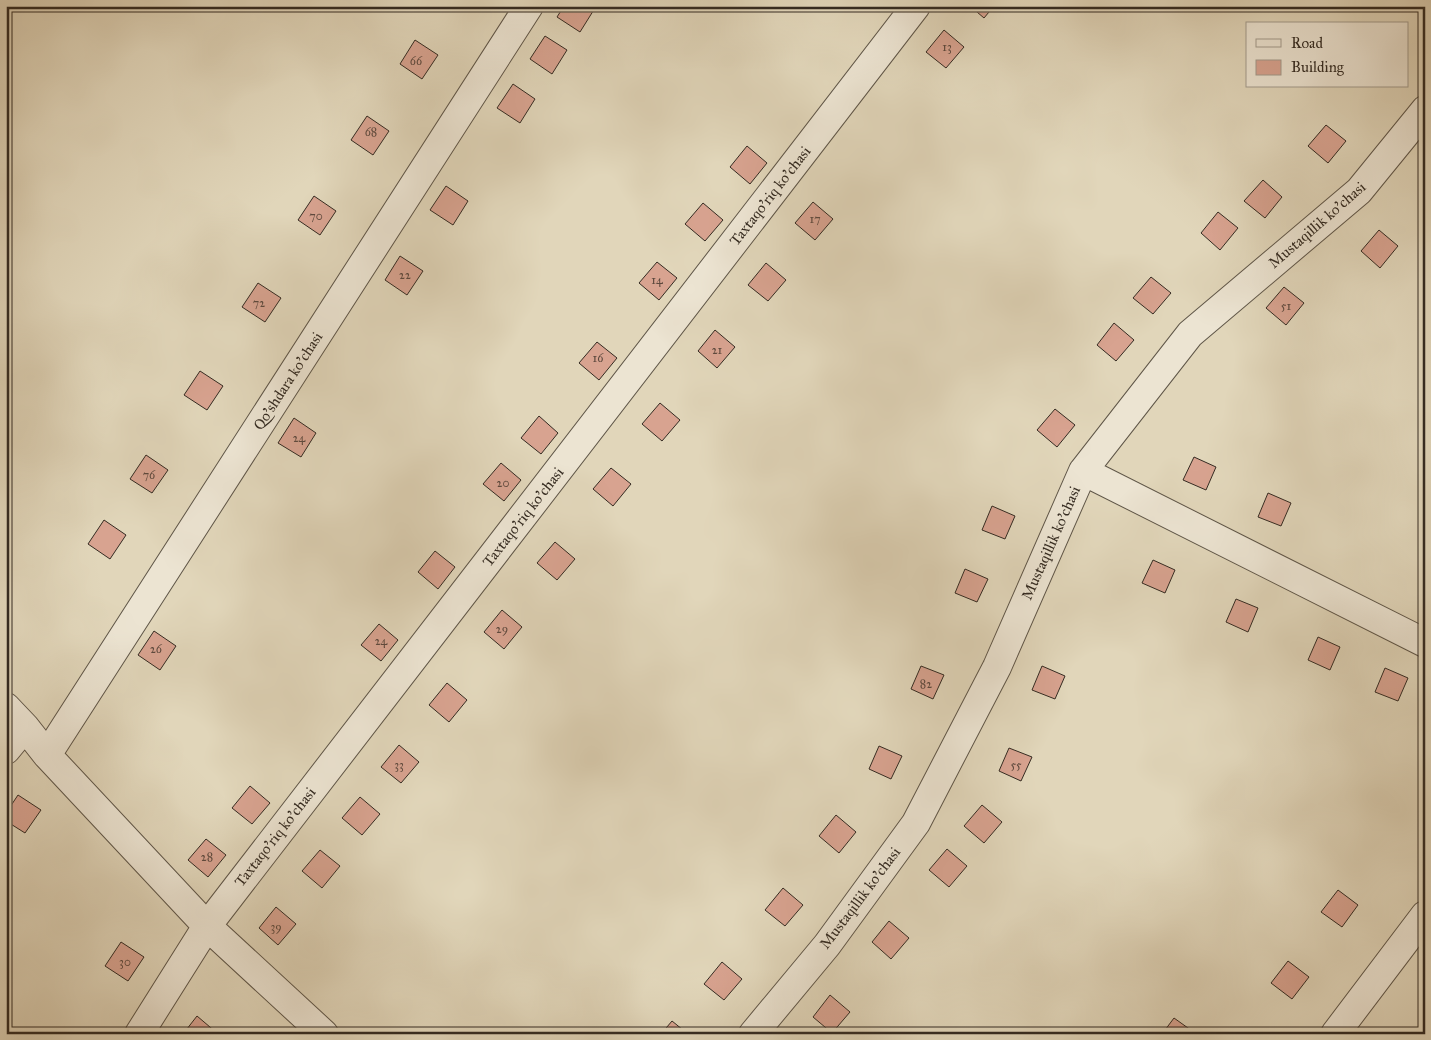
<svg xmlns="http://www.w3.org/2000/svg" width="1431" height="1040" font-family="'IM FELL Great Primer',serif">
  <rect width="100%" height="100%" fill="#e1d6ba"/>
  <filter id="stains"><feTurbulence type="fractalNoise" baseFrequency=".004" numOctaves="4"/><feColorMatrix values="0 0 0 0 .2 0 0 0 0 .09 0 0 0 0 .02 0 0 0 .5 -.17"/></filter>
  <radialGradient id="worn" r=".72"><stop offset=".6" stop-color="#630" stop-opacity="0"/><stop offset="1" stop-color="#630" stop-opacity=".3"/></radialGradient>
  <path fill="#d8a390" stroke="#342b22" d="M564,6H593L595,8L580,32L557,17Z
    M970,6H994L984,18Z
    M944,30L964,47L946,68L926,52Z
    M545,36L567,50L552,74L530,59Z
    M415,40L438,55L422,79L400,64Z
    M513,84L535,99L520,123L497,108Z
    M367,116L389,131L373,155L351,140Z
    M1326,125L1346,141L1328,163L1308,146Z
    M747,146L767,163L750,184L730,167Z
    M1263,180L1282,197L1265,218L1244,201Z
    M446,186L468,201L453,225L430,210Z
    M314,196L336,211L320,235L298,220Z
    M813,202L833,219L815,240L795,223Z
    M703,203L723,220L705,241L685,224Z
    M1218,212L1238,228L1220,250L1201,233Z
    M1379,230L1398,246L1380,268L1361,251Z
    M400,256L423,271L407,295L385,280Z
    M657,262L677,278L659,300L639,283Z
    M766,263L786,280L768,301L748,285Z
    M1151,277L1171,293L1153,314L1133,298Z
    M258,283L281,298L265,322L242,307Z
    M1284,287L1304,303L1286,325L1266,308Z
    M1114,323L1134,340L1116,361L1097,345Z
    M715,330L735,347L717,368L698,351Z
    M597,342L617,358L599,380L579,363Z
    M200,371L223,386L207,410L184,395Z
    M660,403L680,420L662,441L642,424Z
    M1055,409L1075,425L1057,447L1037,430Z
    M539,416L558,433L541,454L521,438Z
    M294,418L316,433L301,457L278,443Z
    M146,455L168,470L152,493L130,479Z
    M1194,457L1216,467L1206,490L1183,480Z
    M501,463L521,480L504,501L483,484Z
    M611,468L631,484L613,506L593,489Z
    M1268,493L1291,503L1281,526L1258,517Z
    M992,506L1015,516L1005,539L982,530Z
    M104,520L126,535L110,559L88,544Z
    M555,542L575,559L557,580L537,563Z
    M435,551L455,567L438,589L418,572Z
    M1153,560L1175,570L1165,593L1142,583Z
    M965,569L988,579L977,602L955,593Z
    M1236,599L1258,608L1248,632L1226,622Z
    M502,610L522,627L504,649L484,632Z
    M379,624L398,640L381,661L361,645Z
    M154,631L176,646L160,670L138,655Z
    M1318,637L1340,647L1330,670L1308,660Z
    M921,666L944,675L933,699L911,689Z
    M1042,666L1065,676L1055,699L1032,690Z
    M1385,668L1408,678L1398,701L1375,692Z
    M447,683L467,700L449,722L429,705Z
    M399,745L419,762L401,783L381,767Z
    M879,746L902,756L891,779L869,769Z
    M1009,748L1032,757L1021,781L999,771Z
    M250,786L270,803L252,824L232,808Z
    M18,795L41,810L25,833L6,821V813Z
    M360,797L380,814L362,835L342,818Z
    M982,805L1002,822L984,843L964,826Z
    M836,815L856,832L839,853L819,836Z
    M206,839L226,855L208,877L188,860Z
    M947,849L967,866L949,887L929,870Z
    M320,850L340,866L322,888L302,871Z
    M783,888L803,905L785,926L765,910Z
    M1338,890L1358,905L1342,927L1321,912Z
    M276,907L296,924L278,945L259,928Z
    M889,921L909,938L891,959L872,942Z
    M121,942L144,957L128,981L105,966Z
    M1288,961L1309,977L1292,999L1271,983Z
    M722,962L742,979L724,1000L704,984Z
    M830,995L850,1012L832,1033L813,1017Z
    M197,1016L217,1033L216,1034H183Z
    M1174,1018L1195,1033L1194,1034H1162Z
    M672,1021L688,1034H661Z"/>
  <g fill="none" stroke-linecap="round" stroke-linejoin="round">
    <g stroke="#5f5648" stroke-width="30">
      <path id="minor" d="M1083,471L1425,643
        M6,707L25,727L47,755L207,926L324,1034
        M6,750L25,727
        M47,755L529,6
        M139,1034L207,926L916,6
        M753,1034L827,945L916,823L997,667L1083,471L1190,334L1359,191L1425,110
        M1335,1034L1425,915"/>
    </g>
    <use href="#minor" stroke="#ece4d2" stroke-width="28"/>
  </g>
  <g text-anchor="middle" stroke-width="5" stroke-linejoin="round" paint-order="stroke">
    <g font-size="12" fill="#5d493e">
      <text x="947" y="51">13</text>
      <text x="416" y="65">66</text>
      <text x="371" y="136">68</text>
      <text x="316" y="220">70</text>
      <text x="815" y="223">17</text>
      <text x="405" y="279">22</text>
      <text x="657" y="284">14</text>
      <text x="259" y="307">72</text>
      <text x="1286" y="310">51</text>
      <text x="717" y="354">21</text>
      <text x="598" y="362">16</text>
      <text x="299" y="442">24</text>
      <text x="149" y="479">76</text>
      <text x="503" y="487">20</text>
      <text x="502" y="633">29</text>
      <text x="381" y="645">24</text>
      <text x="156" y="653">26</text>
      <text x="926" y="688">82</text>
      <text x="399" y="769">33</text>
      <text x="1016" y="769">55</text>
      <text x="207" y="861">28</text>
      <text x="276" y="931">39</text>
      <text x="125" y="966">30</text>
    </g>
    <g font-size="15" fill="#342b22" stroke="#ece4d2">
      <text transform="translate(770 196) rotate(-52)" y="5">Taxtaqo'riq ko'chasi</text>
      <text transform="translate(1317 225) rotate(-41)" y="5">Mustaqillik ko'chasi</text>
      <text transform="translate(288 381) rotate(-57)" y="5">Qo'shdara ko'chasi</text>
      <text transform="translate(523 517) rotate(-52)" y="5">Taxtaqo'riq ko'chasi</text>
      <text transform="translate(1051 543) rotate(-66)" y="5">Mustaqillik ko'chasi</text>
      <text transform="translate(275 837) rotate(-52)" y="5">Taxtaqo'riq ko'chasi</text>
      <text transform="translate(860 898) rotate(-53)" y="5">Mustaqillik ko'chasi</text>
    </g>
  </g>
  <rect width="1431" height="1040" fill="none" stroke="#e1d6ba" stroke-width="25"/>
  <rect x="8" y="8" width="1416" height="1025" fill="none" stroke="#342b22" stroke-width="2.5"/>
  <rect x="12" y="12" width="1406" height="1015" fill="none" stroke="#342b22"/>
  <rect x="1246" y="22" width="162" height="65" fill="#ece4d2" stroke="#a29a8c"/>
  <rect x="1256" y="39" width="25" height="8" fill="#ece4d2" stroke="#a29a8c"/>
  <text x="1291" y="48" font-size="15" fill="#342b22">Road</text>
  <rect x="1256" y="60" width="25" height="15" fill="#d8a390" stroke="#a29a8c"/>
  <text x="1291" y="72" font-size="15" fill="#342b22">Building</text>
  <rect width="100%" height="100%" filter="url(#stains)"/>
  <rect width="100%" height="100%" fill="url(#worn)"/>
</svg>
